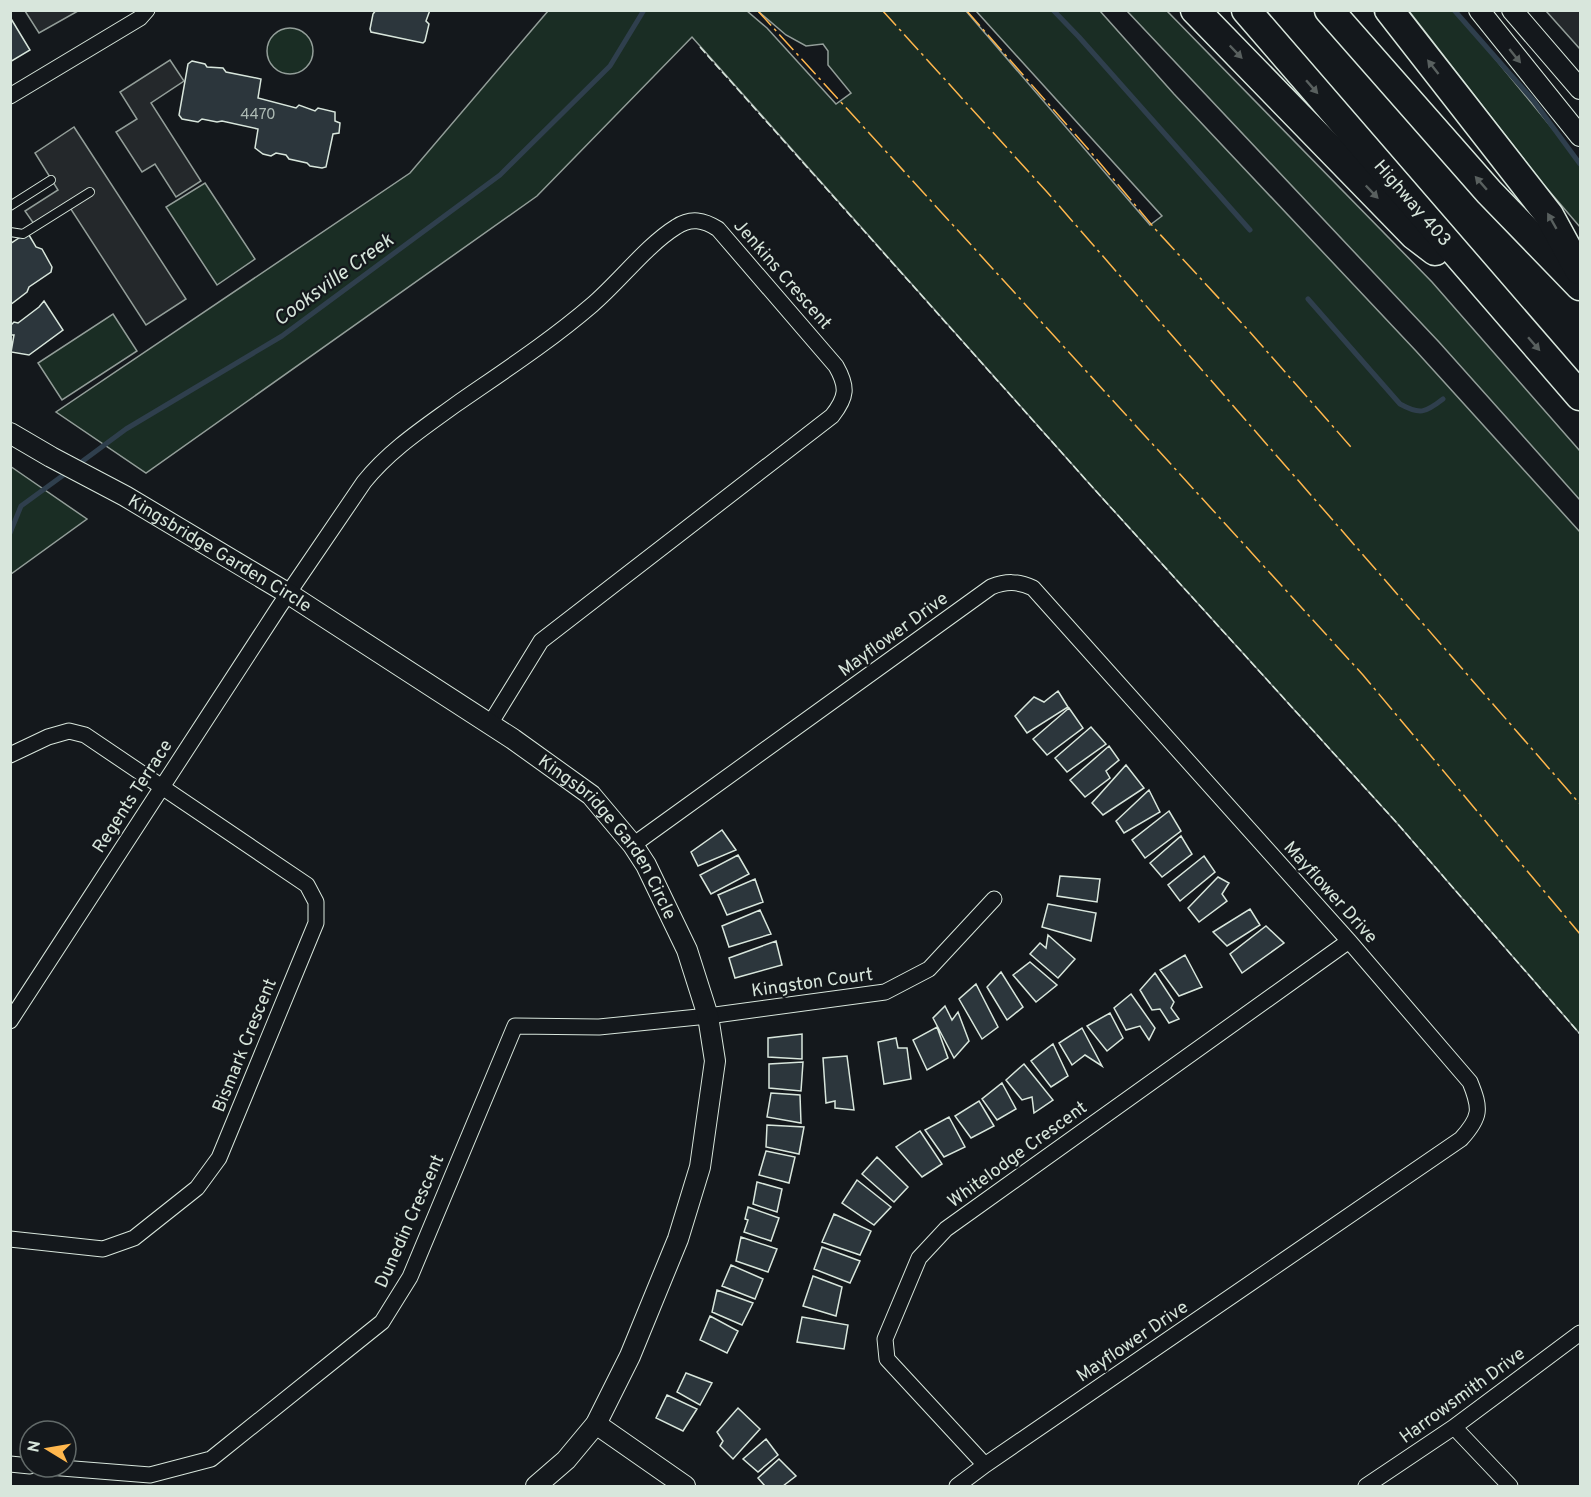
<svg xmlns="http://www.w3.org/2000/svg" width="1591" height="1497" font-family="Overpass,sans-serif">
  <rect width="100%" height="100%" fill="#14181c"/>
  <path fill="#1a2d24" stroke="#939e99" stroke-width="1.5" d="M548,11H747L767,28L836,104L851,93L828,65V51L823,44L806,46L786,35L758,11H966L1150,225L1162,216L976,11H1100L1174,94L1416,351L1580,532V1034L1396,822L1095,490L692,37L537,196L146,473L56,412L410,173Z
    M1127,11H1167L1432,282L1580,451V500L1439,342Z
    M1409,11H1456L1580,162V227L1543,184Z
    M267 51a23 23 0 1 1 46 0a23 23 0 1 1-46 0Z
    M205,183L255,259L217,285L166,207Z
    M113,314L137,351L62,400L38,363Z
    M10,466L87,519L11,574H10Z"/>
  <path fill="#24282b" stroke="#939e99" stroke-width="1.5" d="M25,11H78L39,33Z
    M1546,11H1580V49Z
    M170,60L184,81L151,103L201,181L176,197L155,164L142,172L116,132L137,119L120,92Z
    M74,127L186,299L146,325L67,203L34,224L25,211L58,190L35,153Z"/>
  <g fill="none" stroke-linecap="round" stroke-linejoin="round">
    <path stroke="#2f3f4d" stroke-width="5" d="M1053,10L1079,37L1250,230
      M1454,10L1533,100L1580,164
      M1308,299L1400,404C1420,415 1425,413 1443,399
      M76,466L126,429L282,336L500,175L610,66L644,10
      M10,533L21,506L69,471"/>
  </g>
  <path fill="#2c363c" stroke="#d8e6dc" stroke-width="1.5" d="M376,10H430L426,21L429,24L425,41L423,43L371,32L370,29L373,14Z
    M10,17L30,50L10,62Z
    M192,61L205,64L207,67L223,68L226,72L261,79L258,98L296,108L299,105L315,111L318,108L335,112V121L340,123L339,133L333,134L326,167L322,168L310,166L307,163L289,159L286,155L276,153L271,156L263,154L255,148L258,129L222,121L217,122L202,119L198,122L182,119L179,115L188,64Z
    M25,234L29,235L36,247L42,249L52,267L51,272L29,287L27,292L10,305V244Z
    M44,301L63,330L29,355L11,352L14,335H10V326L14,322L18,323L39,307Z
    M1058,691L1068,707L1027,733L1015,716L1034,697L1044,702Z
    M1069,708L1083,728L1047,755L1033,739Z
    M1091,727L1106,744L1067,772L1055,758Z
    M1109,746L1119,760L1106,771L1110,778L1085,797L1070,780Z
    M1126,765L1144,788L1103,815L1092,803Z
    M1149,790L1160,812L1124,833L1116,821Z
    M1169,811L1181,831L1145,858L1132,840Z
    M722,830L736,850L698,866L691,852Z
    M1181,836L1192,854L1162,877L1150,863Z
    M738,855L749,874L711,894L700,875Z
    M1204,856L1215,872L1180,901L1168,885Z
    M1060,876L1100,879L1097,902L1057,896Z
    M1218,877L1229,883L1222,894L1227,901L1199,922L1188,908Z
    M755,879L763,902L727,915L718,895Z
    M1048,904L1096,913L1091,941L1042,927Z
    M1250,909L1260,925L1227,946L1213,932Z
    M760,910L771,934L729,947L722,926Z
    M1266,926L1284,943L1242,973L1230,954Z
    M1048,935L1075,959L1058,978L1030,954L1040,943L1046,948Z
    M776,941L782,965L735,978L729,958Z
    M1185,955L1202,987L1179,996L1160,970Z
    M1030,962L1057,985L1036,1002L1013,975Z
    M1001,972L1023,1007L1007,1020L987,987Z
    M1155,973L1174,1002L1171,1008L1179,1019L1169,1023L1160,1009L1152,1010L1140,990Z
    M976,984L998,1027L982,1039L959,999Z
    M1131,994L1155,1028L1149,1040L1140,1026L1126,1030L1114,1008Z
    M945,1006L952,1020L958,1012L969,1041L954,1058L933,1018Z
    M1110,1013L1123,1038L1107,1051L1087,1026Z
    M937,1027L948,1058L927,1070L913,1040Z
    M1082,1028L1102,1066L1085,1055L1072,1065L1059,1043Z
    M802,1034V1059L768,1057V1038Z
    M896,1038L898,1048H907L911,1079L884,1084L878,1042Z
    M1053,1044L1068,1076L1051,1087L1031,1061Z
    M847,1056L854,1110L835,1108V1101L826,1103L823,1058Z
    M803,1062L801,1091L769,1088V1064Z
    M1024,1064L1053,1100L1034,1113L1032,1097L1022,1100L1006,1080Z
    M1002,1083L1016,1109L997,1120L982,1099Z
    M771,1093L800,1095L801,1123L767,1117Z
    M979,1101L994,1126L971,1138L955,1116Z
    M949,1117L965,1147L944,1157L925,1130Z
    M767,1125L804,1127L799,1154L766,1147Z
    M920,1131L942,1164L922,1177L896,1147Z
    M766,1151L795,1157L789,1183L759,1175Z
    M877,1157L908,1187L894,1202L862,1174Z
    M857,1180L891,1207L874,1225L842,1203Z
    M757,1182L782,1189L777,1212L753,1204Z
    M748,1207L779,1218L771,1241L744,1232L748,1220L745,1219Z
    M834,1214L871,1231L860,1255L822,1242Z
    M741,1237L777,1249L768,1272L736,1261Z
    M822,1247L860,1261L850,1283L814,1269Z
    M731,1265L763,1279L755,1299L722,1286Z
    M813,1276L842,1287L836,1316L803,1306Z
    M717,1290L753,1303L742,1325L712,1312Z
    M710,1316L738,1331L727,1353L700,1340Z
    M802,1317L848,1325L844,1349L797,1342Z
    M686,1373L712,1383L700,1405L677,1392Z
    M667,1395L697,1409L683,1431L656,1418Z
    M738,1408L760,1429L733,1459L720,1446L723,1441L717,1432Z
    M766,1439L778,1455L758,1472L743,1459Z
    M779,1459L796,1476L783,1486H765L758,1478Z"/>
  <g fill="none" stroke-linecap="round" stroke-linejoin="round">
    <g stroke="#d8e6dc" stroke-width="10">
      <path id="service" d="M10,206L51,180
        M10,232L23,234L90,192"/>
    </g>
    <g stroke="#d8e6dc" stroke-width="17">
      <path id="minor" d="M10,96L140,18L147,10
        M10,755L48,737L69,731L85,735L307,885L316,902V923L219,1158L197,1188L134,1238L103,1249L10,1239
        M633,845L991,587C1006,581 1018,581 1033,588L1349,941L1470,1082C1481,1109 1481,1117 1461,1139L985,1465L957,1486
        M10,1021L279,607L364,482C390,450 422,429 455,405C501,373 549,342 592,305C619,282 647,245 676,227C691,217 704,220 718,229L836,366C848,387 847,397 832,416L541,641L490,724
        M1454,1427L1510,1486
        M10,1464L30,1466
        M985,1465L887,1359L885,1339L919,1258L946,1229L1349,941
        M49,1467L150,1475L211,1459L382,1322L410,1277L515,1026L599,1027L708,1016L885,992L929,969L994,899
        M1366,1486L1454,1427L1580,1333"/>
    </g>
    <g stroke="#d8e6dc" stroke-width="22">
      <g id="tertiary">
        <path d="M1479,10L1580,136"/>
        <path d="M1512,10L1580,89"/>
        <path id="s1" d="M10,433L51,457L125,496L289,594L513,739L591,795L633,845L646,865L687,950L708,1016L715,1061L700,1167L678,1239L630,1356L596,1424L566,1460L536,1486"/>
        <path d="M596,1424L685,1486"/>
      </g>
    </g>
    <g stroke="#d8e6dc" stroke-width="31">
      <g id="motorway">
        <path d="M1195,10L1414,235L1435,251"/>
        <path id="s2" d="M1246,10L1580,396"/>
        <path d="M1329,10L1489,192L1580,286"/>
        <path d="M1389,10L1549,215L1579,270"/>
      </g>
    </g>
    <use href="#service" stroke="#14181c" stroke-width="8"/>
    <use href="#minor" stroke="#14181c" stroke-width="15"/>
    <use href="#tertiary" stroke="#14181c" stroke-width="20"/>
    <use href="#motorway" stroke="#14181c" stroke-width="28"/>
    <path stroke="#d8e6dc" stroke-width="1.5" stroke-dasharray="8 3" stroke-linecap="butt" d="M700,47L1095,490L1396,822L1580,1034"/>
    <path stroke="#ffb74d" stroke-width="1.5" stroke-dasharray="21 4.5 3 4.5" stroke-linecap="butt" d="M757,10L1363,675L1580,934
      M882,10L1047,192L1580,804
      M966,10L1089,150L1156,230L1249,331L1351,447"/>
  </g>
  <defs><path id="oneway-solid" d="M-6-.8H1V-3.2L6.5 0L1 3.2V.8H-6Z" transform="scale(1.5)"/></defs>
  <g fill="#59605f">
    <use href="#oneway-solid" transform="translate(1236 52) rotate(46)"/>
    <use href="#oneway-solid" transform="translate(1515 56) rotate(51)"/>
    <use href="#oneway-solid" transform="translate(1433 67) rotate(-128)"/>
    <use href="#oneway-solid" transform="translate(1312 87) rotate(49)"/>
    <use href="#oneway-solid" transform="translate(1481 183) rotate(-131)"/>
    <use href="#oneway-solid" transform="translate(1372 192) rotate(46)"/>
    <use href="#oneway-solid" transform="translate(1552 221) rotate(-120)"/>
    <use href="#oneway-solid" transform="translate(1534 344) rotate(49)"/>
  </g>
  <g text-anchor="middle" stroke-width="4.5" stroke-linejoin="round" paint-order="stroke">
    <g font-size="15" fill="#adbab4">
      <text x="258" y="119">4470</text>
    </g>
    <g font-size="18" fill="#d8e6dc" stroke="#14181c">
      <text dy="6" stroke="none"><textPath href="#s2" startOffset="255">Highway 403</textPath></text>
      <text transform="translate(783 274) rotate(49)" y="6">Jenkins Crescent</text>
      <text dy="6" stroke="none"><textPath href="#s1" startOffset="242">Kingsbridge Garden Circle</textPath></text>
      <text transform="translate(893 634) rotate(-36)" y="6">Mayflower Drive</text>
      <text transform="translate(132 796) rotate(-57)" y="6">Regents Terrace</text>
      <text dy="6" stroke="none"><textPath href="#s1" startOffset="728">Kingsbridge Garden Circle</textPath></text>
      <text transform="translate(1331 892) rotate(48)" y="6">Mayflower Drive</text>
      <text transform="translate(812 982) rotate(-8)" y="6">Kingston Court</text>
      <text transform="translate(244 1045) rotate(-68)" y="6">Bismark Crescent</text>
      <text transform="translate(1017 1154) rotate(-36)" y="6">Whitelodge Crescent</text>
      <text transform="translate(409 1221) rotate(-66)" y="6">Dunedin Crescent</text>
      <text transform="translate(1132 1341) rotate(-34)" y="6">Mayflower Drive</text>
      <text transform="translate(1462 1395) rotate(-36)" y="6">Harrowsmith Drive</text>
    </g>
    <g font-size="20" font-style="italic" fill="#d8e6dc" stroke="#14181c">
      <text transform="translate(333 279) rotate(-36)" y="7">Cooksville Creek</text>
    </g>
  </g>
  <rect width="1591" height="1497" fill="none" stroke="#d8e6dc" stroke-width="24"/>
  <g transform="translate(48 1449) rotate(281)"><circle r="28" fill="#14181c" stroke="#626a69" stroke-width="1.5"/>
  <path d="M0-4.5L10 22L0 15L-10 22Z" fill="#ffb74d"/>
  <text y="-9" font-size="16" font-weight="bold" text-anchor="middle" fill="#d8e6dc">N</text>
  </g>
</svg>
